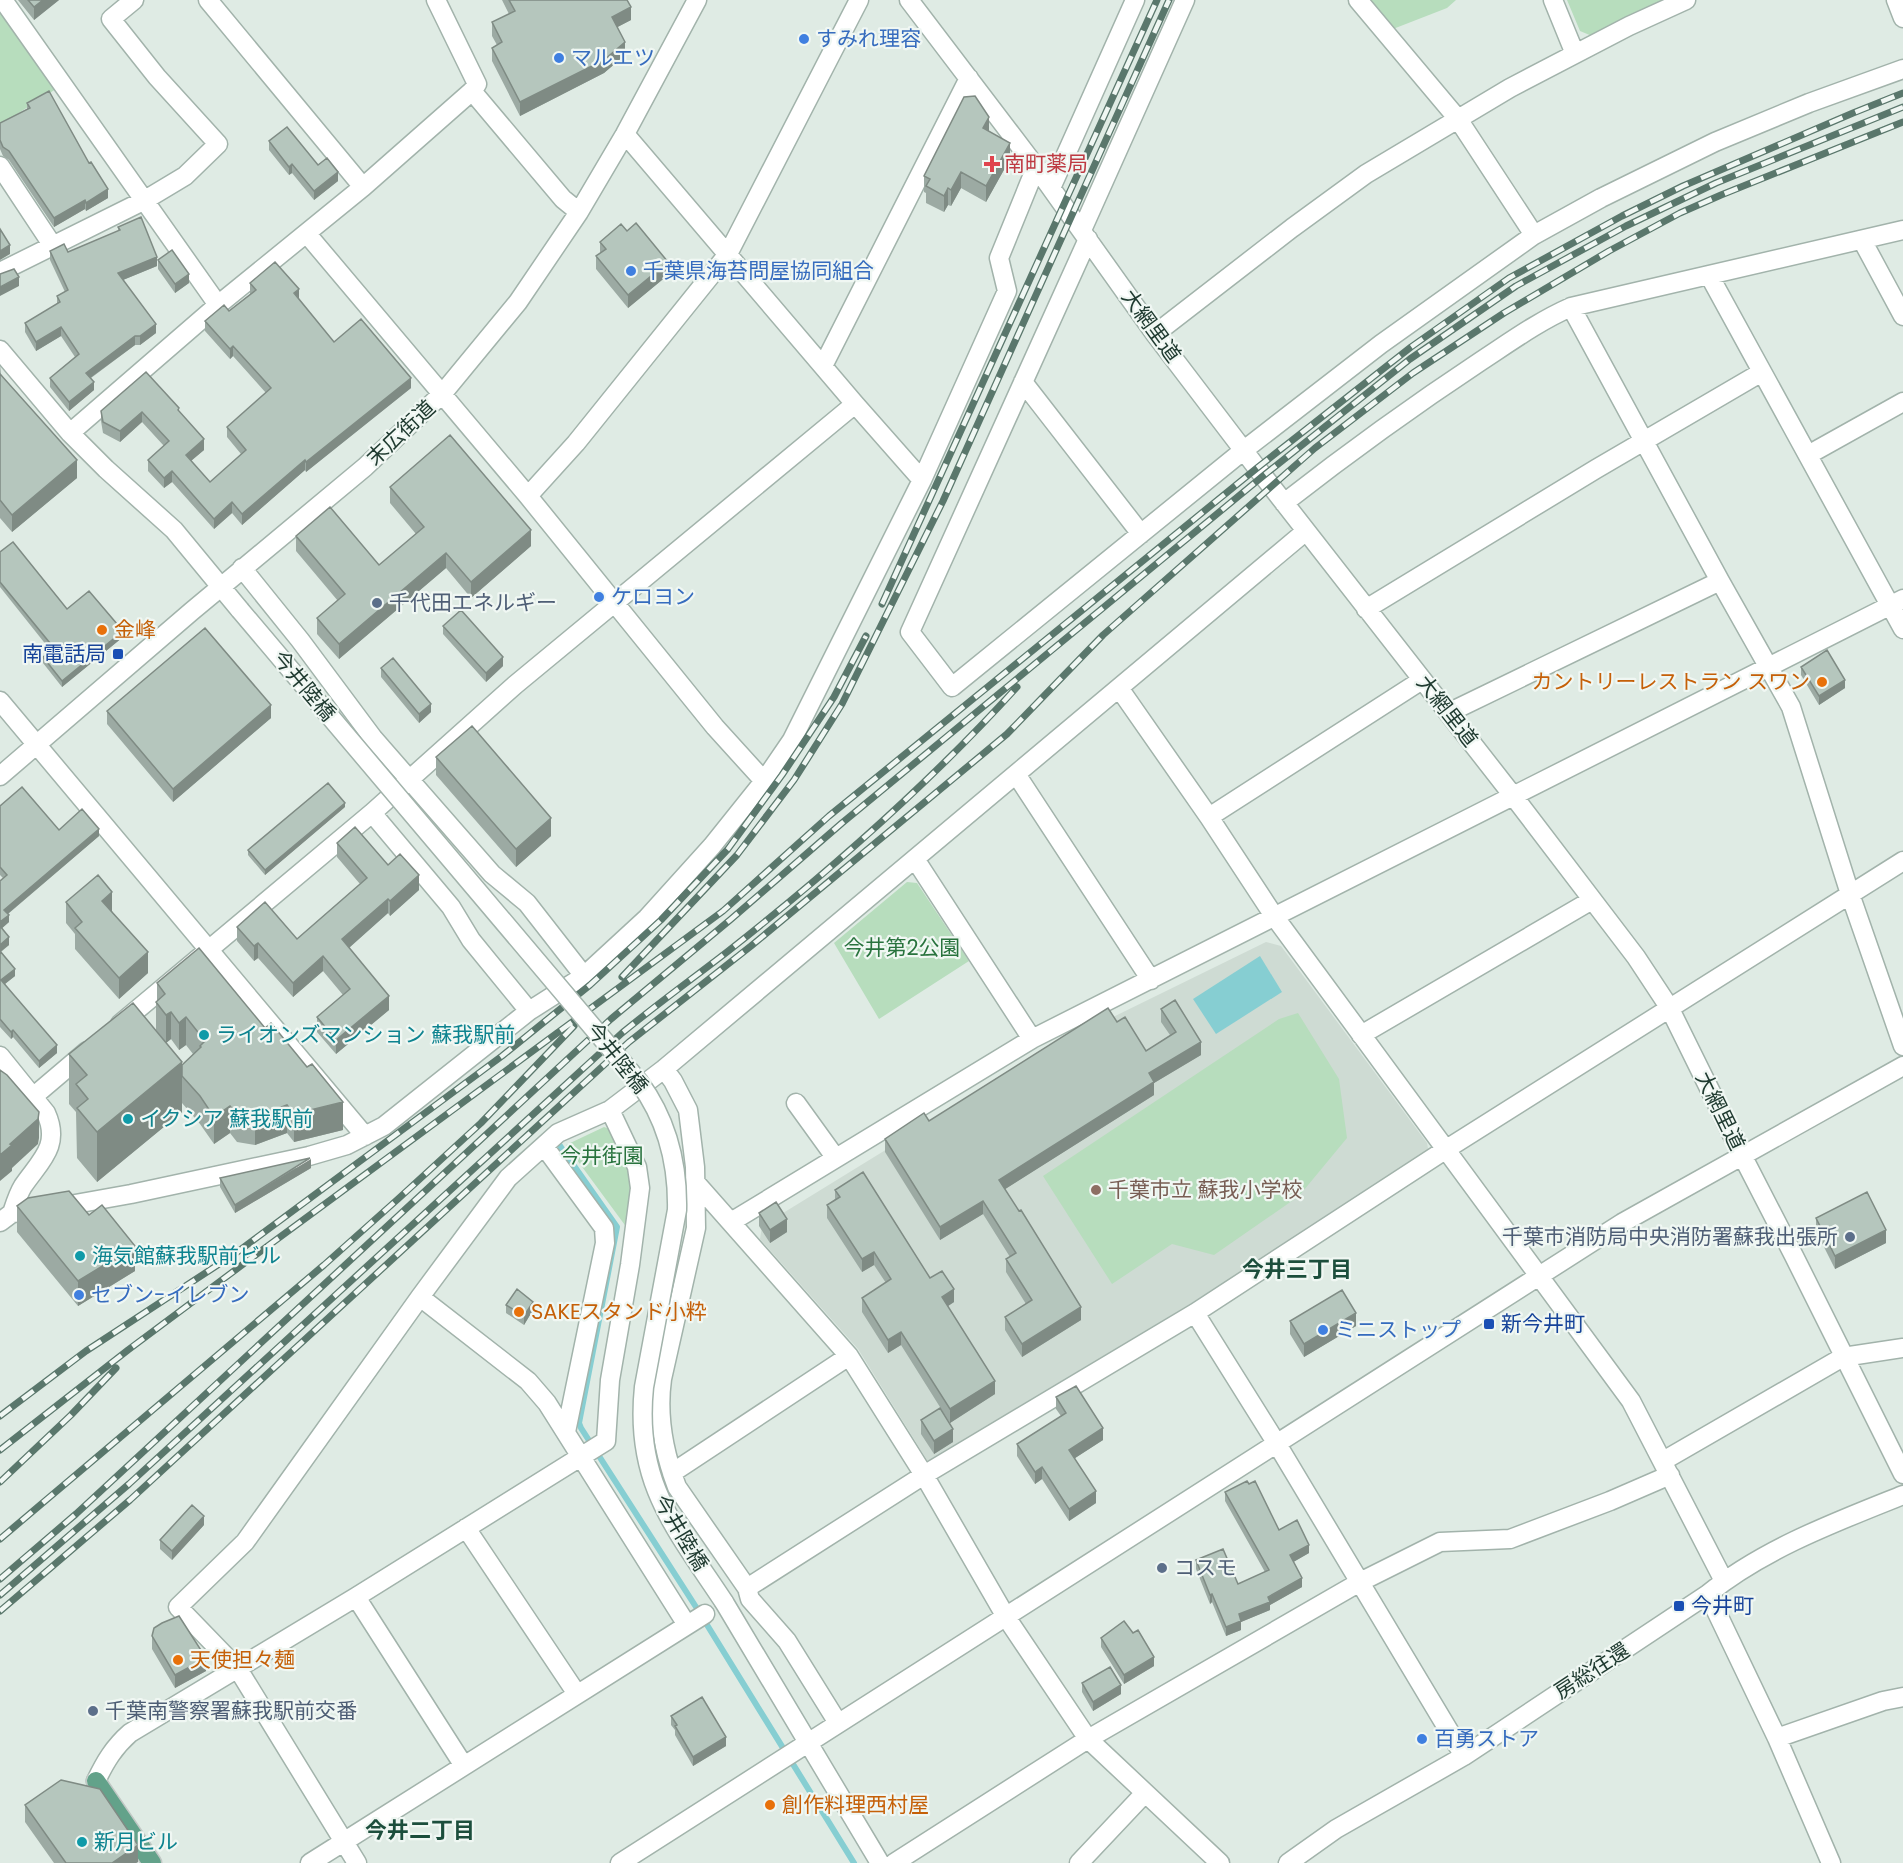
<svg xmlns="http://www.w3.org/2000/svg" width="1903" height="1863" font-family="Poppins,'Noto Sans JP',sans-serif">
  <rect width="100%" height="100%" fill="#dfebe4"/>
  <path fill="#cedbd3" d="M1266,942L1281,946L1427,1143L1429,1154L938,1462L927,1460L858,1349L760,1239L762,1226L1056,1045Z"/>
  <path fill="#b7ddbd" d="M0,0L59,87L0,125Z
    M1368,0H1456L1447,8L1393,29Z
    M1567,0H1672L1592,36L1580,31Z
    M907,882L917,883L969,961L879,1019L834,943Z
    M1298,1013L1339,1079L1347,1138L1299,1196L1214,1255L1172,1244L1112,1284L1043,1176L1279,1019Z
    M604,1127L618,1132L637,1183L630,1232L566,1145Z"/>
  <path fill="#86ced2" d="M1260,956L1282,992L1216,1034L1193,999Z"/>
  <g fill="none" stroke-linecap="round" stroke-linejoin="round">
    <path stroke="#86ced2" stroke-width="6" d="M558,1143L617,1227L579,1423L581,1428L696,1607L854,1863"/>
    <g stroke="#a2b3ab" stroke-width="21">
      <path id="minor" d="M3,0L218,305
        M208,0L363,187
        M909,0L1036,167L1155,334L1257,468L1514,797L1636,957L1669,1007L1743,1157L1794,1256L1903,1474
        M1358,0L1458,119L1534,235
        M1553,0L1575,54
        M1896,0L1903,18
        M472,91L563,199L579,212
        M625,134L855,404L922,480
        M0,166L53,246
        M1051,188L1135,0
        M1082,230L1185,0
        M307,234L528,496L715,727L764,781
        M1088,239L910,632L952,687L1244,450L1381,344L1534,235L1601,198L1715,142L1809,103L1903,69
        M1862,240L1903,316
        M0,272L145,200L185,176L218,144L157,77L111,19L134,0
        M1709,275L1903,629
        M1571,307L1720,581L1791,707L1850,894L1903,1046
        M1155,334L1292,228L1366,174L1510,88L1629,26L1686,0
        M0,350L70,433L106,469L174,530L240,610
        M823,366L969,78
        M1023,382L1141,534
        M70,433L218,305L363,187L472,91L477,84L436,0
        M1808,455L1903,402
        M528,496L576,443L728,254L859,0
        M1284,503C1348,453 1413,406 1481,361C1510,342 1539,321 1571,307L1903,230
        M242,568L300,640L373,738L492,874L527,903L584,976
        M1366,609L1596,469L1762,372
        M1119,688L1209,817L1274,916L1631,1401L1724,1581
        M0,701L365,1136
        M1448,713L1720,581
        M1016,774L1151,980
        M0,776L192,611L365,467L443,393L518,302L579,212L625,134L697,0
        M372,813L451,907L471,940L529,1011
        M1209,817L1422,680
        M915,859L1032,1039
        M120,1024L372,813L515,685L855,404
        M1361,1035L1592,900
        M0,1056L46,1113C61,1146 40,1161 23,1186C18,1194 15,1204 12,1213
        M664,1069L673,1081L688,1110L695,1167L696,1228L662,1379C657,1415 664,1453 677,1487L747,1588L924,1475L1195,1313L1445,1150L1903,861
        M34,1096L87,1051
        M796,1103L835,1157
        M544,1146L604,1228L605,1243L566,1432
        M696,1183L849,1356L924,1475L1006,1617L1088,1739L1220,1863
        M0,1222L12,1213L36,1211L131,1194L309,1156L347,1145L384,1126L529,1011L584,976L647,918L712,846L764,781L792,740L922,480L1007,291L999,258L1036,167
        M731,1222L1032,1039L1903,599
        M420,1297L528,1381L547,1403L687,1625
        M1195,1313L1277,1444L1464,1756
        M1663,1461L1843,1357L1903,1348
        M672,1473L849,1356
        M466,1528L577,1694
        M747,1588L750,1599L787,1641L838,1723
        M1708,1594L1777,1738L1831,1863
        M356,1597L464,1766
        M724,1602L880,1863
        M1777,1738L1883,1701L1903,1697
        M96,1781C105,1762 114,1747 130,1733L356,1597L606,1441L610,1380L630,1265L640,1188L637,1167L610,1110
        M310,1863L705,1614
        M357,1863L238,1669L178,1607L245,1542L420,1297L508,1178L558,1133L610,1110L664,1069L1306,531
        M620,1863L1622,1223L1903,1066
        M894,1863L1088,1739L1360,1582L1440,1542L1510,1539L1610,1501L1670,1475
        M1079,1863L1144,1794
        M1288,1863L1336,1829L1464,1756L1708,1594C1763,1549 1838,1521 1903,1495"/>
    </g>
    <g stroke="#c1c8c5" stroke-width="21">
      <path id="major" d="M96,1781L152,1863"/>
    </g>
    <use href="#minor" stroke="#fff" stroke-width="18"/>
    <use href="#major" stroke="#63a28a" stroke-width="18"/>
    <g stroke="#5a776c" stroke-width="7">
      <path id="rail" d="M882,604L1157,0
        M622,977L737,855L794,780L842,704L943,501L1169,0
        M0,1416L86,1351L236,1253L502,1056L590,985L661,920L728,849L782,775L834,697L866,636
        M0,1450L128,1350L246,1262L723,911L829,816L1257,468L1411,347L1509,278L1622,216L1683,186L1853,113L1903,93
        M0,1482L71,1415L116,1368
        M0,1539L324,1265L398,1199L481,1123L574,1026
        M0,1579L76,1514L611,1019L730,920L842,823L1263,476L1410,359L1516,286L1626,226L1716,183L1903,107
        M0,1595L129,1484L622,1033C656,1005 692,979 727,952C830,871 929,784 1017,687
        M0,1611L130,1500L629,1042L751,946L1007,734L1103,635L1315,448L1413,373L1504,313L1609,251L1680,213L1721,195L1903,122"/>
    </g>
    <use href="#rail" stroke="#f0f7f3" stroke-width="4.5" stroke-dasharray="14" stroke-linecap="butt"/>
    <g stroke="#a2b3ab" stroke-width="21" stroke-linecap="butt">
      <path id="minor-bridge" d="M240,610L639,1082C667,1120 678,1163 677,1210L644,1387C634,1482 675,1528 724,1602"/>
    </g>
    <use href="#minor-bridge" stroke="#fff" stroke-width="18"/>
  </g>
  <path fill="#9caaa3" d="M18,0H59L34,20Z
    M502,0H627L631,20L617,27L625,55L604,73L520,116L492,61V48L497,45L492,36V22L509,14Z
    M27,103L108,198L86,211L85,209L54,227L9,160L3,156L0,149V123L27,109Z
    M989,131L1010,159L986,202L961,188L951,206L948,205L944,212L926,203V193L924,192V176Z
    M269,141L318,165L338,181L314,200L292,173L289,175L269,150Z
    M118,227L157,266L123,280L156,333L140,345H135L91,378L94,390L69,411L50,387V378L75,357L61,336L36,351L25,332V323L57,304V296L65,292L50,260V251L68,252L118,231Z
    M600,242L668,275L628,308L596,269V256L600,253Z
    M158,260L189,283L175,293L158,269Z
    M250,283L299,299L334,342L411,388L306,472L305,470L242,525L232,513L214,529L172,482L164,488L148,471V460L164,446L142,422L120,442L103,433L101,421V411H179L204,450L191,461L210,482L241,454L227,437V427L266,393L233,356L230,359L205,331V321L229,311L250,294Z
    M0,364L1,374L77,478L12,532L0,518Z
    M390,487L531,546L471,598L446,568L339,659L317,634V618L338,601L296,551V536L379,565L416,534L390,503Z
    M0,552L67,609L123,637L62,687L43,663V657L51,651L0,587Z
    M443,626L503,666L486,682L443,634Z
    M1801,667L1845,688L1819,705L1801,675Z
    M381,668L431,712L419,723L381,677Z
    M107,711L271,718L173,802L107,724Z
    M436,757L551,836L516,867L436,775Z
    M0,806L59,830L99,836L8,914L9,922L2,928L9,945L1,952L15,976L5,984L57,1053L39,1068L13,1037L11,1039L0,1027V881L3,878L0,875Z
    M345,807L265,875L248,855V850Z
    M337,843L388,865L419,890L390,916L388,913L349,948L389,1010L336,1054L317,1032V1017L343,995L323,971L293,997L258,958L254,961L237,941V927L297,939L360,884L337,857Z
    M66,902L112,911L148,973L119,999L75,949V934L66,923Z
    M157,983L343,1130L294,1142L287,1133L255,1145L237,1142L230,1133L214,1144L200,1124L182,1103V1112L97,1182L77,1158L76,1112L69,1104V1054L182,1065L193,1054L186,1045L179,1050L171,1039L166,1043L156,1030V1002L157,1001Z
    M1161,1009L1201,1055L1154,1083V1095L1005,1189L1081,1320L1022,1357L1005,1330V1317L1026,1304L1006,1272V1259L1010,1257L983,1214L940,1240L885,1152V1139L929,1121L1117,1022L1146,1051L1170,1035L1161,1022Z
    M311,1168L235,1213L220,1187V1178Z
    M835,1190L930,1278L954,1302L948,1306L995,1394L950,1423L901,1345L888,1353L862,1312V1298L886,1283L874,1265L862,1272L827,1218V1205L835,1199Z
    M17,1206L89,1215L135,1271L78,1306L17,1232Z
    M759,1213L787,1232L770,1243L759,1226Z
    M1816,1218L1886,1243L1835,1269L1816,1231Z
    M506,1305L533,1310L524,1325L506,1313Z
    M1290,1321L1356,1326L1304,1357L1290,1334Z
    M1056,1397L1103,1440L1075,1458L1096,1503L1069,1521L1042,1479L1035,1484L1017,1456V1444L1061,1416L1056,1409Z
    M921,1420L953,1442L934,1454L921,1434Z
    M1249,1484L1279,1530L1309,1553L1293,1562L1302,1587L1270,1605V1610L1241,1622V1630L1226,1636L1212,1602L1210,1604L1196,1569V1560L1238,1584L1265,1572L1225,1501V1492Z
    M204,1525L172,1560L160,1549V1540Z
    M1133,1633L1154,1666L1124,1684L1101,1647V1638Z
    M152,1636L206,1671L175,1688L152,1649Z
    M1082,1683L1121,1694L1093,1711L1082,1692Z
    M671,1716L726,1746L693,1766L675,1735V1730L671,1725Z
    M25,1805L138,1862L136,1863H54L25,1822Z"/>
  <path fill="#7f8b84" d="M43,0H59L34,20V7Z
    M631,7V20L612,30V17Z
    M625,42V55L604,73L520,116V102Z
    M989,117V133L983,128Z
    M1010,143V159L986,202V186Z
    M292,164V173L289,175V167Z
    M338,172V181L314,200V191Z
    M961,172V188L951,206V190Z
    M948,188V205L944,212V196Z
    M108,189V198L86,211V203Z
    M85,200V209L54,227V218Z
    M10,245V254L0,260V251Z
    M157,257V266L118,282V273Z
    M668,262V275L628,308V295Z
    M189,274V283L175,293V284Z
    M19,277V286L0,296V287Z
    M299,289V299L294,293Z
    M156,324V333L140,345V336Z
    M61,327V336L36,351V342Z
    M135,336V345L86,381V373Z
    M233,346V356L230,359V349Z
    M411,378V388L306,472V462Z
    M94,382V390L69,411V402Z
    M142,412V422L120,442V431Z
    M204,439V450L186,465V455Z
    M77,460V478L12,532V515Z
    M305,460V470L242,525V514Z
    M172,471V482L164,488V478Z
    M232,502V513L214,529V519Z
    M531,530V546L471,598V582Z
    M446,553V568L339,659V644Z
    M123,631V637L62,687V681Z
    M503,657V666L486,682V673Z
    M1845,680V688L1819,705V696Z
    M431,704V712L419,723V714Z
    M271,705V718L173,802V789Z
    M345,803V807L265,875V870Z
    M551,818V836L516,867V849Z
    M99,829V836L4,917V910Z
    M419,875V890L390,916V901Z
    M112,892V913L102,901Z
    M388,899V913L342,954V939Z
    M9,915V922L0,930V922Z
    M9,937V945L0,952V945Z
    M258,943V958L254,961V946Z
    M148,952V973L119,999V978Z
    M323,956V971L293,997V983Z
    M15,969V976L1,987V980Z
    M389,996V1010L336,1054V1040Z
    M171,1012V1039L166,1043V1015Z
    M186,1017V1045L179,1050V1023Z
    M13,1030V1037L11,1039V1032Z
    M1201,1042V1055L1154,1083V1095L999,1193V1180L1149,1073Z
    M57,1045V1053L39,1068V1061Z
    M182,1062V1112L97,1182V1132Z
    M343,1102V1130L294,1142V1114Z
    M287,1105V1133L255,1145V1117Z
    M230,1106V1133L214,1144V1117Z
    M39,1112V1138L38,1144L12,1168V1171L0,1181V1155Z
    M311,1159V1168L235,1213V1205Z
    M983,1201V1214L940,1240V1227Z
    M787,1219V1232L770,1243V1230Z
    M1886,1230V1243L1835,1269V1256Z
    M135,1246V1271L78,1306V1281Z
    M874,1252V1265L862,1272V1259Z
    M954,1289V1302L942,1310V1297Z
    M533,1302V1310L524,1325V1316Z
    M1081,1307V1320L1022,1357V1344Z
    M1356,1313V1326L1304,1357V1344Z
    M901,1332V1345L888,1353V1340Z
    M995,1381V1394L950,1423V1409Z
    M1103,1428V1440L1069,1462V1450Z
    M953,1429V1442L934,1454V1441Z
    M1042,1467V1479L1035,1484V1472Z
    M1096,1491V1503L1069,1521V1509Z
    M204,1516V1525L172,1560V1551Z
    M1309,1545V1553L1290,1564V1555Z
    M1302,1578V1587L1270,1605V1610L1241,1622V1630L1226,1636V1627L1239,1614Z
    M1212,1594V1602L1210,1604V1595Z
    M1154,1657V1666L1124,1684V1675Z
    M206,1658V1671L175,1688V1675Z
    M1121,1685V1694L1093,1711V1702Z
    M726,1737V1746L693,1766V1757Z
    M138,1845V1862L136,1863H112Z"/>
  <path fill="#b5c6bd" stroke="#7f8b84" stroke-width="1.5" d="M28,0H43L34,7Z
    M509,0H627L631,7L612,17L625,42L604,60L520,102L492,48L502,42L492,22L515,11Z
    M49,91L89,163L91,162L108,189L86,203L85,200L54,218L9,151L3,147L0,140V123L30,108L27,103Z
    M975,96L989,117L983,128L1010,143L986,186L961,172L951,190L948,188L944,196L926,186L930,179L924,176L964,97Z
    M287,127L318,165L327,158L338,172L314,191L292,164L289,167L269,141Z
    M141,217L157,257L118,273L156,324L140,336H135L86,373L94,382L69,402L50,378L79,354L61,327L36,342L25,323L60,302L57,296L68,290L50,251L64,244L68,252L120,230L118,227Z
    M636,223L668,262L628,295L596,256L606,249L600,242L621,224L627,231Z
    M0,229L10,245L0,251Z
    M172,250L189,274L175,284L158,260Z
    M275,262L299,289L294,293L334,342L361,319L411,378L306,462L305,460L242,514L232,502L214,519L172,471L164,478L148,460L169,441L142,412L120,431L103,422L101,411L146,372L179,408L178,410L204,439L186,455L210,482L246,450L227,427L271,388L233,346L230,349L205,321L224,305L229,311L256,290L250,283Z
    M14,269L19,277L0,287V274Z
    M0,374L77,460L12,515L0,500Z
    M450,435L531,530L471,582L446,553L339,644L317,618L345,594L296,536L330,507L379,565L424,527L390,487Z
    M13,542L67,609L89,591L123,631L62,681L43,657L54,648L0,582V552Z
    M461,610L503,657L486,673L443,626Z
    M205,628L271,705L173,789L107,711Z
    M1827,650L1845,680L1819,696L1801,667Z
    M393,658L431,704L419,714L381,668Z
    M472,726L551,818L516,849L436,757Z
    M328,783L345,803L265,870L248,850Z
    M22,787L59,830L82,809L99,829L4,910L9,915L0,922V881L7,875L0,867V806Z
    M355,827L388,865L400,854L419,875L390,901L388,899L342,939L389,996L336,1040L317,1017L350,989L323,956L293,983L258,943L254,946L237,927L265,902L297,939L367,878L337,843Z
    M98,875L112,892L102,901L148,952L119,978L75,928L82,922L66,902Z
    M0,926L9,937L0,945Z
    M199,948L265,1028L271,1023L307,1067L312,1064L343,1102L294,1114L287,1105L255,1117L237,1114L230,1106L214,1117L200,1096L182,1076V1065L201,1047L200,1046L205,1041L186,1017L179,1023L171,1012L166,1015L156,1002L165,994L157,983Z
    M0,951L15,969L1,980L57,1045L39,1061L13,1030L11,1032L0,1019Z
    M1175,1000L1201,1042L1149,1073L1154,1082L999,1180L1019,1211L1021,1210L1081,1307L1022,1344L1005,1317L1032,1300L1006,1259L1016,1253L983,1201L940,1227L885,1139L924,1113L929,1121L1108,1008L1117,1022L1125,1017L1146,1051L1176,1032L1161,1009Z
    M133,1003L182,1062L97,1132L77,1108L88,1099L76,1084L87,1075L69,1054Z
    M0,1070L7,1075L39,1112L38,1119L10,1144L12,1145L0,1155Z
    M310,1158L235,1205L220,1178Z
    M863,1172L930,1278L942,1271L954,1289L942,1297L995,1381L950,1409L901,1332L888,1340L862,1298L891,1279L874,1252L862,1259L827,1205L840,1197L835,1190Z
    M69,1191L89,1215L102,1205L135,1246L78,1281L17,1206L28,1198Z
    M1867,1192L1886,1230L1835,1256L1816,1218Z
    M776,1202L787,1219L770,1230L759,1213Z
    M517,1289L533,1302L524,1316L506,1305Z
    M1342,1290L1356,1313L1304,1344L1290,1321Z
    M1076,1386L1103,1428L1069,1450L1096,1491L1069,1509L1042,1467L1035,1472L1017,1444L1066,1413L1056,1397Z
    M940,1408L953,1429L934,1441L921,1420Z
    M1247,1481L1249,1484L1255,1481L1279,1530L1297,1520L1309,1545L1290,1555L1302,1578L1268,1597L1270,1602L1239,1614L1241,1621L1226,1627L1212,1594L1210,1595L1196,1560L1223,1549L1238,1584L1269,1570L1225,1492Z
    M192,1505L204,1516L172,1551L160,1540Z
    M179,1616L206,1658L175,1675L152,1636L154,1628L162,1623Z
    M1124,1621L1133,1633L1138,1630L1154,1657L1124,1675L1101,1638Z
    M1110,1667L1121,1685L1093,1702L1082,1683Z
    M702,1697L726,1737L693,1757L675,1726L677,1725L671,1716Z
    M61,1780L100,1789L138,1845L112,1863H66L25,1805Z"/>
  <g fill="#3f7fe0" stroke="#f0f7f3" stroke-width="2">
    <circle cx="804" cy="39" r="6"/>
    <circle cx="559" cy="58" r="6"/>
    <circle cx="631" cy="271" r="6"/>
    <circle cx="599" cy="597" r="6"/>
    <circle cx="79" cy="1295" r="6"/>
    <circle cx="1323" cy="1330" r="6"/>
    <circle cx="1422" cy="1739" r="6"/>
  </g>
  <path fill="#e0444e" stroke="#f0f7f3" stroke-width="2" d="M989 155h6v6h6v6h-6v6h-6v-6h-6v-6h6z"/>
  <g fill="#5c6f8a" stroke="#f0f7f3" stroke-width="2">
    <circle cx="377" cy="603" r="6"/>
    <circle cx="1850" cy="1237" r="6"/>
    <circle cx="1162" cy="1568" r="6"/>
    <circle cx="93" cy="1711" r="6"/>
  </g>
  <g fill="#e8710a" stroke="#f0f7f3" stroke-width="2">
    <circle cx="102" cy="630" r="6"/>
    <circle cx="1822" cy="682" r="6"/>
    <circle cx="519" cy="1312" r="6"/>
    <circle cx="178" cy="1660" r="6"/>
    <circle cx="770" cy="1805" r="6"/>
  </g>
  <g fill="#1a4fb4" stroke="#f0f7f3" stroke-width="2">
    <rect x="112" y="648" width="12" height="12" rx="3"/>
    <rect x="1483" y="1318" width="12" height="12" rx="3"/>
    <rect x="1673" y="1600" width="12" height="12" rx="3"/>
  </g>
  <g fill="#0f9aa8" stroke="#f0f7f3" stroke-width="2">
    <circle cx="204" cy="1035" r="6"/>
    <circle cx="128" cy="1119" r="6"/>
    <circle cx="80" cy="1256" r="6"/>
    <circle cx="82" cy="1842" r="6"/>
  </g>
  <circle fill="#8d6e63" stroke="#f0f7f3" stroke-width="2" cx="1096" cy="1190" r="6"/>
  <g text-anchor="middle" stroke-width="4.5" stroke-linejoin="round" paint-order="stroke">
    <g font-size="21" fill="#366cbe" stroke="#f0f7f3" text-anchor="start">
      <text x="816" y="46">すみれ理容</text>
      <text x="571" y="65">マルエツ</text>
      <text x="643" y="278">千葉県海苔問屋協同組合</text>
      <text x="611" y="604">ケロヨン</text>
      <text x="91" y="1302">セブン-イレブン</text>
      <text x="1335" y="1337">ミニストップ</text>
      <text x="1434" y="1746">百勇ストア</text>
    </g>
    <g font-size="21" fill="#be3a42" stroke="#f0f7f3" text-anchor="start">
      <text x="1004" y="171">南町薬局</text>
    </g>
    <g font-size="21" fill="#203b31" stroke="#f0f7f3">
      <text transform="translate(1151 326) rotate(54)" y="7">大網里道</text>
      <text transform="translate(401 433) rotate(-43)" y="7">末広街道</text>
      <text transform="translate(304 686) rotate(50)" y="7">今井陸橋</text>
      <text transform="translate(1447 711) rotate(52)" y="7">大網里道</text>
      <text transform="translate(617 1058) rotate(51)" y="7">今井陸橋</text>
      <text transform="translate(1720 1111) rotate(64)" y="7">大網里道</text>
      <text transform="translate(681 1533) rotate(59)" y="7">今井陸橋</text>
      <text transform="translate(1592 1671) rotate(-33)" y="7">房総往還</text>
    </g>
    <g font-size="21" fill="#4e5e75" stroke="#f0f7f3" text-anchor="start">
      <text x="389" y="610">千代田エネルギー</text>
      <text x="1838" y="1244" text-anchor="end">千葉市消防局中央消防署蘇我出張所</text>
      <text x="1174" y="1575">コスモ</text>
      <text x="105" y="1718">千葉南警察署蘇我駅前交番</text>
    </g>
    <g font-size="21" fill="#c56008" stroke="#f0f7f3" text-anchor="start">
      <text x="114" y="637">金峰</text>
      <text x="1810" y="689" text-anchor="end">カントリーレストラン スワン</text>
      <text x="531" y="1319">SAKEスタンド小粋</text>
      <text x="190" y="1667">天使担々麺</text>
      <text x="782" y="1812">創作料理西村屋</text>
    </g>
    <g font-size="21" fill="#164399" stroke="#f0f7f3" text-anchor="start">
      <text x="106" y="661" text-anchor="end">南電話局</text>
      <text x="1501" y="1331">新今井町</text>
      <text x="1691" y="1613">今井町</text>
    </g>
    <g font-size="21" fill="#29733e" stroke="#f0f7f3">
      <text x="902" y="955">今井第2公園</text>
      <text x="602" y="1163">今井街園</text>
    </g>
    <g font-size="21" fill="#0d838f" stroke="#f0f7f3" text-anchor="start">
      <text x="216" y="1042">ライオンズマンション 蘇我駅前</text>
      <text x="140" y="1126">イクシア 蘇我駅前</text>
      <text x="92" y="1263">海気館蘇我駅前ビル</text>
      <text x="94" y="1849">新月ビル</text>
    </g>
    <g font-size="21" fill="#785e54" stroke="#f0f7f3" text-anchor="start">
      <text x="1108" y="1197">千葉市立 蘇我小学校</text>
    </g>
    <g font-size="22" font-weight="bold" fill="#1c4e3c" stroke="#f0f7f3">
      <text x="1297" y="1277">今井三丁目</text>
      <text x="420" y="1838">今井二丁目</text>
    </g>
  </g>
</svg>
